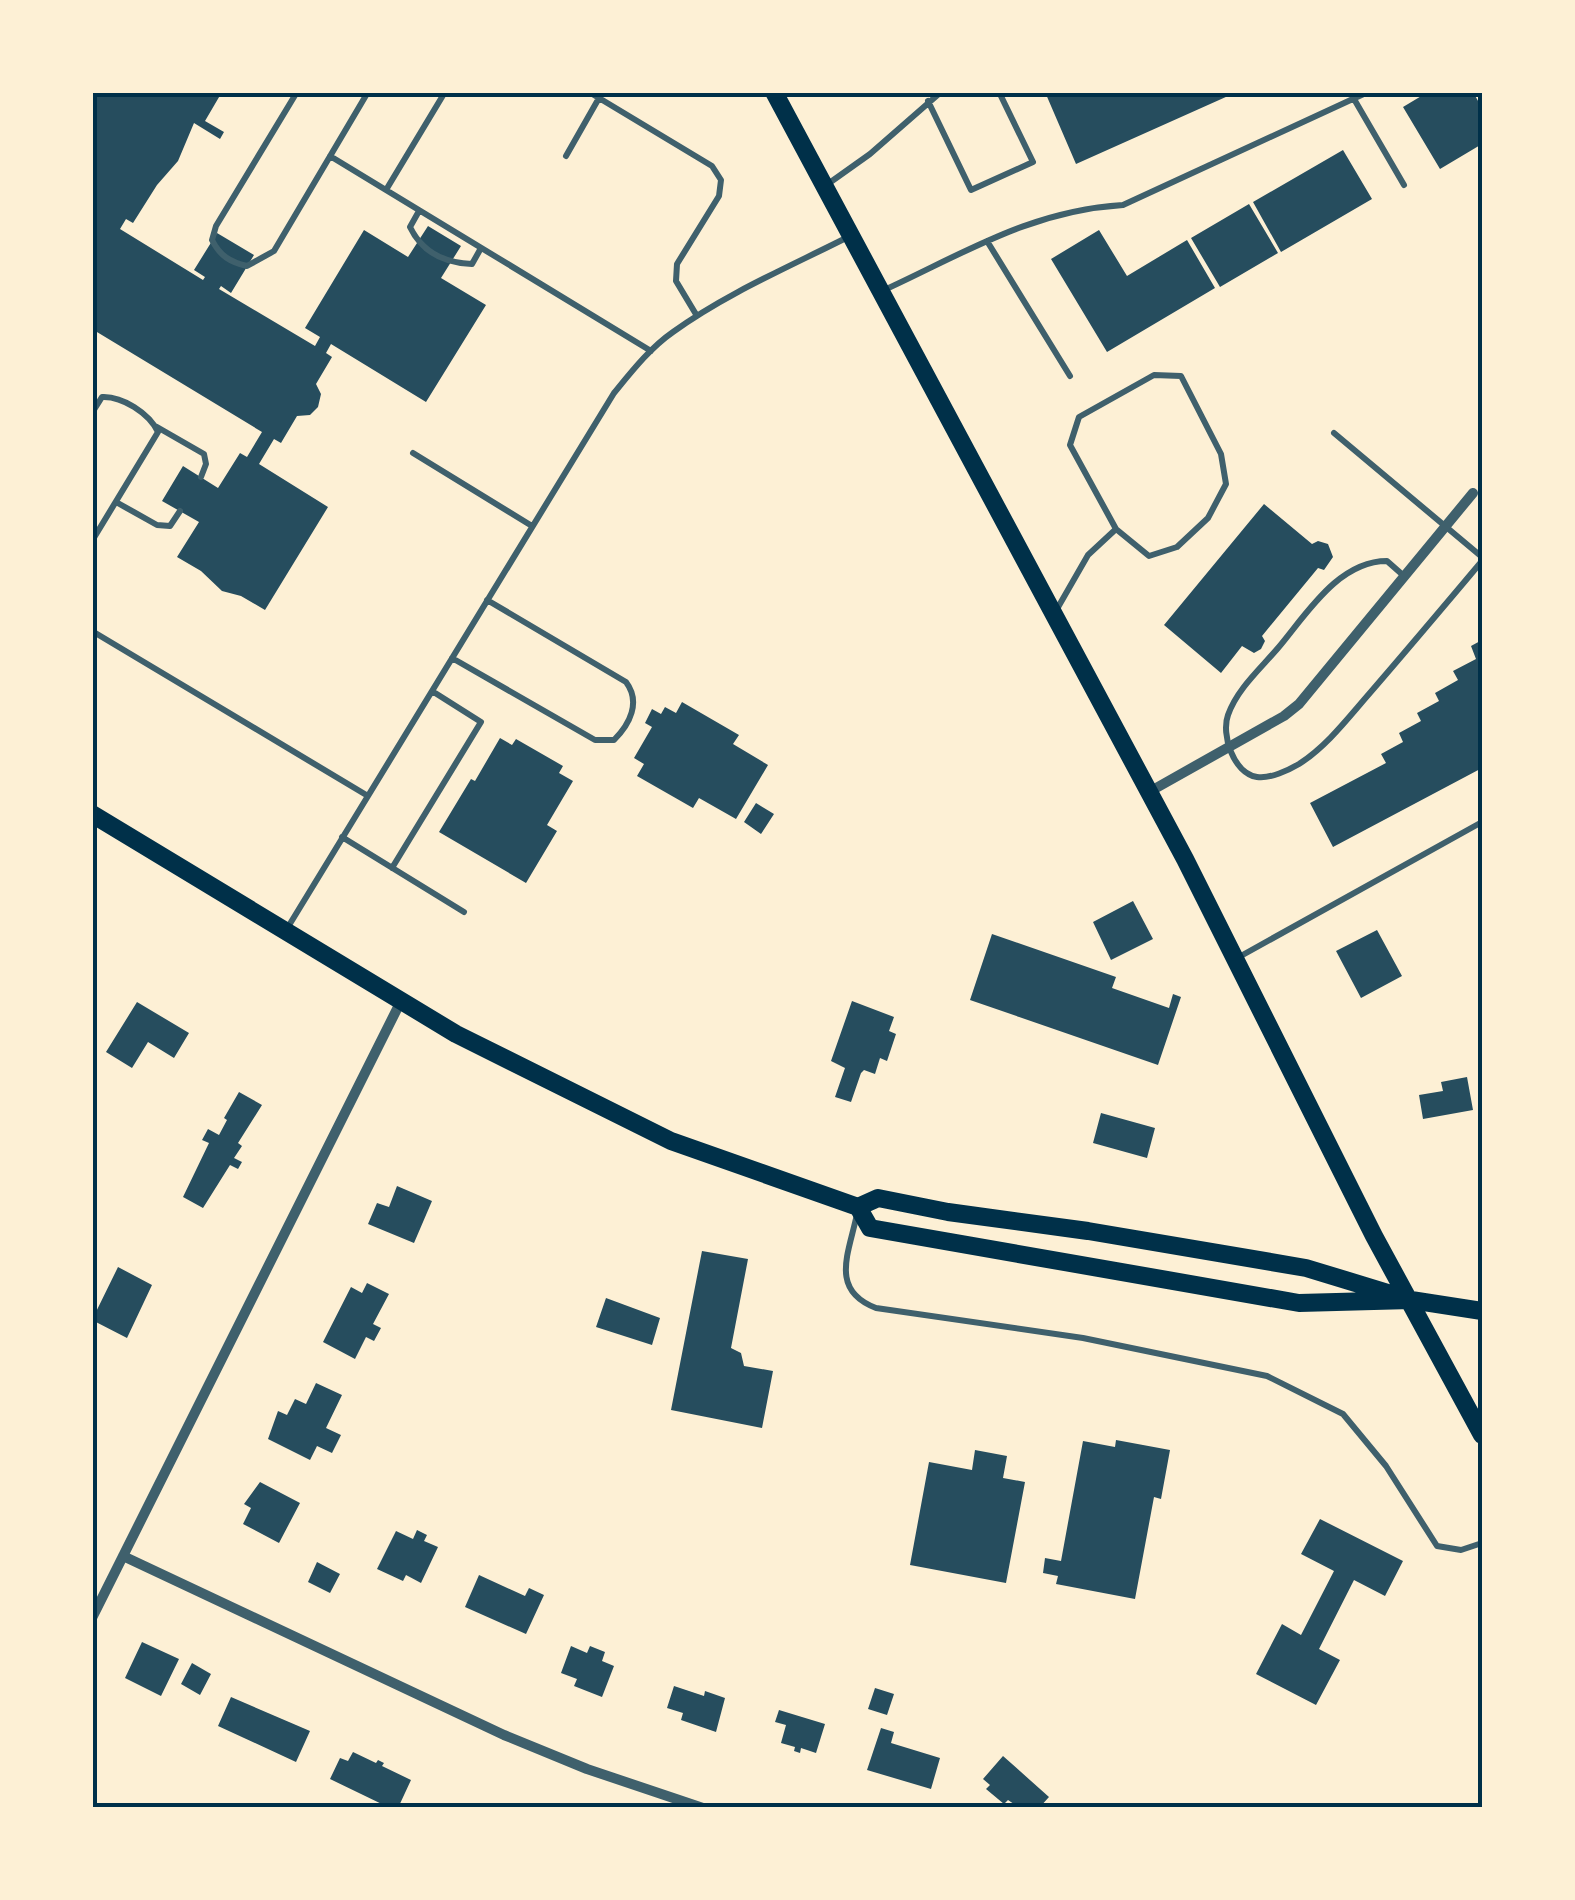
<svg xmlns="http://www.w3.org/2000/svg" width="1575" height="1900" font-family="Karla,sans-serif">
  <rect width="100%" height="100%" fill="#fdf0d5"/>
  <path fill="#264d5e" d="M92,92H222L205,121L224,132L220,139L194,123L178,161L157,185L133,223L126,219L120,229L203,280L205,277L194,270L217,233L254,255L231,293L221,286L219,289L315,346L320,337L305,328L364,230L408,257L428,226L461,246L441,278L486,305L426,402L331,344L326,353L332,357L316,384L321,394L318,407L310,415L297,416L281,443L274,439L259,464L328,507L265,610L241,596L222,591L201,571L177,557L199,522L162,501L183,466L218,488L240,453L247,457L262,432L92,329Z
    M1045,92H1237L1076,164Z
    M1428,92H1473L1482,108V144L1440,169L1403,107Z
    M1343,150L1372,199L1281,252L1253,202Z
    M1249,204L1278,253L1220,287L1191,238Z
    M1099,230L1127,276L1187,240L1215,288L1107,352L1051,259Z
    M1264,504L1312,544L1318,541L1328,544L1333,557L1324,570L1318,568L1262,636L1265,641L1261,649L1254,653L1242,646L1221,673L1164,625Z
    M1482,640V768L1333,847L1310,803L1386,763L1381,754L1403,742L1399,733L1421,721L1417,713L1439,701L1435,693L1458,680L1453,671L1476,659L1471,646Z
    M682,702L739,735L733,744L768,765L736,819L699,798L693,808L637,776L644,764L634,758L652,727L645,723L652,709L661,714L665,707L676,713Z
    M500,738L512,745L516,739L563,766L559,773L573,781L547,825L557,831L526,883L439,832L471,779L475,781Z
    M756,803L774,814L761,834L744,822Z
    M1133,901L1153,939L1111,960L1093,922Z
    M1377,930L1402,976L1361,998L1336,951Z
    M992,934L1116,977L1112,988L1169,1008L1173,994L1181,997L1158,1065L970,1000Z
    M852,1001L894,1017L889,1031L896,1034L887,1061L880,1058L875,1074L864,1070L861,1073L851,1102L835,1097L845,1068L831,1061Z
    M137,1002L189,1033L174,1058L148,1042L132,1068L106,1052Z
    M1467,1077L1473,1110L1423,1119L1419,1095L1443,1091L1441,1082Z
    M239,1092L262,1105L238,1143L242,1146L234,1158L242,1162L238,1169L230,1165L203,1208L183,1197L209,1143L202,1140L208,1129L219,1135L227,1120L224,1118Z
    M1101,1113L1155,1128L1147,1158L1093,1143Z
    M397,1186L432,1201L414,1243L368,1224L377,1203L389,1207Z
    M702,1251L748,1259L731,1348L741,1353L744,1366L773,1371L762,1428L671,1410Z
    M118,1267L152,1285L127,1338L92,1320Z
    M367,1283L389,1294L373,1324L381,1328L374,1341L366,1337L355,1359L323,1342L351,1287L362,1293Z
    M606,1298L660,1318L652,1345L596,1327Z
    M316,1383L342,1395L326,1428L341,1435L332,1453L317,1446L310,1460L268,1439L278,1411L287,1415L295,1399L306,1404Z
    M1116,1440L1170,1450L1161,1499L1154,1497L1135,1599L1056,1584L1058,1576L1043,1573L1045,1558L1061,1561L1083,1441L1115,1447Z
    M975,1450L1007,1456L1003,1478L1025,1482L1006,1583L910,1565L929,1462L972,1470Z
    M260,1482L300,1503L279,1543L243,1524L251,1508L244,1504Z
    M1320,1519L1403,1561L1385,1596L1354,1580L1319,1649L1340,1660L1316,1705L1256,1674L1282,1624L1301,1635L1334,1571L1301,1554Z
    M417,1530L427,1535L424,1541L438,1547L421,1583L406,1575L403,1581L377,1569L396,1531L413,1539Z
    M317,1562L340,1574L330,1593L308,1582Z
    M479,1575L525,1596L529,1588L544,1595L526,1634L465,1607Z
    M142,1642L179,1659L161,1696L125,1678Z
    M571,1646L587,1653L590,1646L605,1652L602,1661L614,1666L602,1697L574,1686L577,1679L561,1673Z
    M192,1663L211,1674L200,1695L181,1684Z
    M674,1686L704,1696L705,1691L725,1698L716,1732L681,1720L683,1713L667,1708Z
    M875,1688L894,1694L887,1715L868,1709Z
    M231,1697L310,1731L296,1762L218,1726Z
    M779,1710L825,1724L816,1753L801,1748L800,1753L794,1751L795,1747L781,1743L786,1725L775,1722Z
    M881,1728L894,1732L891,1743L940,1758L931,1789L867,1770Z
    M353,1752L376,1763L378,1760L384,1763L382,1766L411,1780L398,1808H390L330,1779L340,1758L348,1761Z
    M1003,1756L1049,1797L1039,1808H1020L1008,1800L1004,1804L986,1789L990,1785L983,1779Z"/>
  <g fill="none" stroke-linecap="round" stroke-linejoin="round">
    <path stroke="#3f606c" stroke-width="6" d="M297,92L216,226L212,240C220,256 230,262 247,266L274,251L368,92
      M589,92L712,166L721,180L719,196L677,264L676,281L697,316
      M1354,99L1404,185
      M928,101L971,190L1033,162L999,92
      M330,156L651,351
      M566,156L599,98
      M825,186L870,154L941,92
      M386,190L445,92
      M419,211L410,227C422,252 445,263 472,264L481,248
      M987,241L1070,376
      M882,291C965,253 1029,211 1123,205L1368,92
      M92,413L102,397C122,396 149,413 158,432L92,541
      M157,427L204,454L206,464L201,477
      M1334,433L1482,557
      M413,453L532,526
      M116,502L157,525L170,526L180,511
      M1404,576L1387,561C1338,561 1306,615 1278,648C1261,668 1237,689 1228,715C1221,734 1233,773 1257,777C1270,779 1289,770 1299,764C1327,746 1348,718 1369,694C1407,650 1445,605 1482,561
      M1057,609L1088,555L1116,529L1149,556L1177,547L1208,518L1226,484L1221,454L1181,376L1154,375L1079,417L1070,445L1116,529
      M92,631L368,796
      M452,658L595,740H614C630,724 641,702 626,682L487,600
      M342,837L464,912
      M392,868L481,722L432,691
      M288,927L614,393C632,371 650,348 673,332C727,293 791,266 850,236
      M1239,957L1482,822
      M857,1214C849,1253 829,1290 876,1308L1083,1338L1267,1376L1343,1414L1386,1466L1437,1546L1461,1550L1482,1543"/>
    <path stroke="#3f606c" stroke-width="10" d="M1149,792L1284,716L1299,704L1473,493
      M123,1556L504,1735L587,1769L703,1808
      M92,1618L401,1001"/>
    <path stroke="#003049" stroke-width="18" d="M774,92L1185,859L1374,1236L1482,1435
      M92,814L456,1034L671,1141L858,1207L870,1228L1299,1303L1411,1300
      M858,1207L878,1198L948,1212L1088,1231L1306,1268L1411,1300L1482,1311"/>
  </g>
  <rect width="1575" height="1900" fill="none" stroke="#fdf0d5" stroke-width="190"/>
  <rect x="95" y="95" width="1385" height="1710" fill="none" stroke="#003049" stroke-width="4"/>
</svg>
